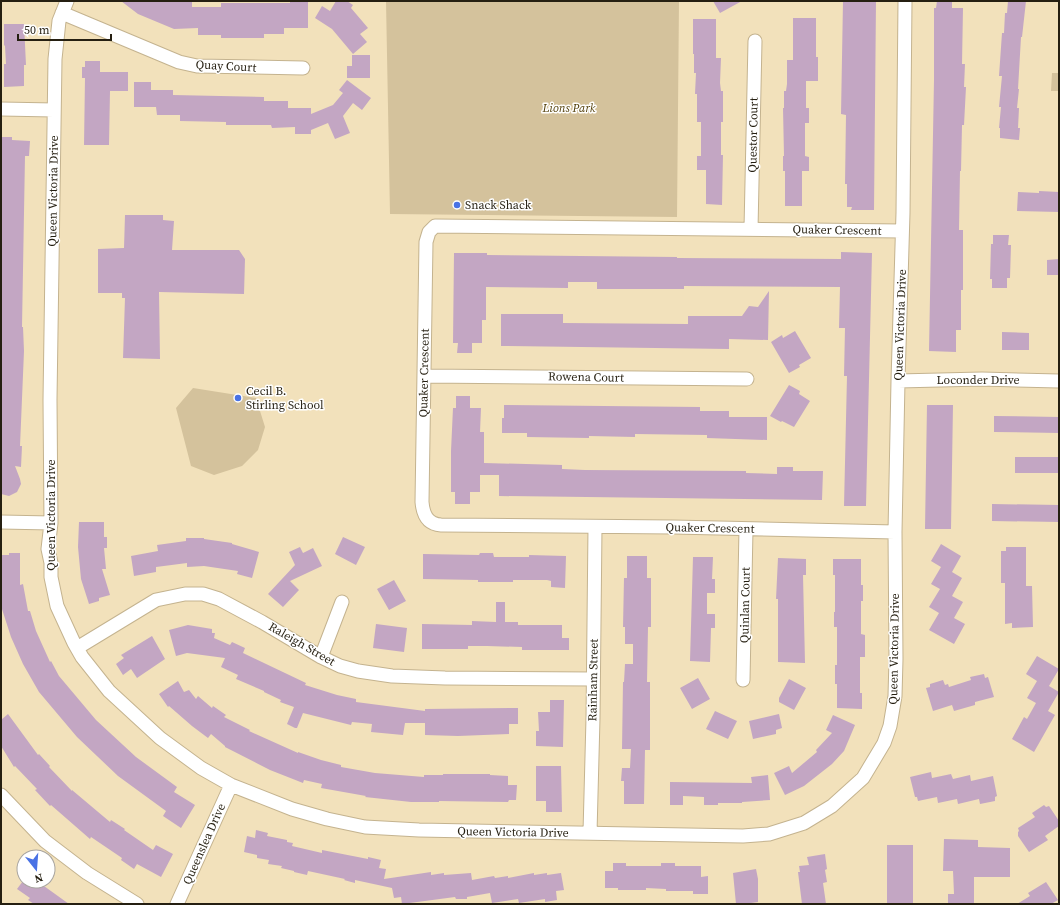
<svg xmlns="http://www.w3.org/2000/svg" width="1060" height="905" font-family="'Source Serif 4',serif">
  <rect width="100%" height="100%" fill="#f2e1bb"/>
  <path fill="#d4c29c" d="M386,1H679L677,217L390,214Z
    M1052,73H1059V91H1051Z
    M193,388L256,398L265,427L258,450L242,466L214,475L191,466L176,408Z"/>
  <path fill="#c3a6c3" d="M121,1H192V7H221V3H290V1H308V28H284V34H264V38H221V35H198V28L174,29L138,14Z
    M336,1H347L353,5L351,8L368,28L360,34L367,42L353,54L332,29L315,18L322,6L330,11Z
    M713,1H742L720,13Z
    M843,1H876L874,210H851L852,207H847V184H845L846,115L841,114Z
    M937,1H952V8H963L962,64H965L964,87H966L964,125H962L961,171H960L959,230H963V290H961V330H956V352L929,351L934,80V8H936Z
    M1008,1H1026L1022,37H1021L1018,89H1019L1017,108H1019L1018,128H1020L1019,140L1000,138V128H999L1001,107H999L1002,76H999L1002,33H1004L1005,13H1007Z
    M793,18H816V57H818V81H806V108H809V123H805V156L809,157V171H802V206H785V171H783V156H784L783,108H784V91H786L787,84V60H793Z
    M693,19H716V58H721L720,83L721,91H723V122H721V155H723L722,205L706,204V170H697V156H701V122H697V94H695L696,73H694V54H693Z
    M4,24H24L26,65H24V86L4,87V64H6L5,46L4,45Z
    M352,55H370V78H347V66H352Z
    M85,61H100V72H128V91H110L109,145H84L85,78H82V67H85Z
    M347,80L371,98L362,110L353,103L343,116L350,133L335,139L328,123L311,130V134H295V127L272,128L271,125H226V122L180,121V115H157L156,107H134V82H151V90H173V95L264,97V101H288V108H311V114L333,105L343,93L339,90Z
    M1,137H12V140L30,141L29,156H25L22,327H23L24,351L20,446H22L21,467L15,466L20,479L21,484L17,492L9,496L1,494Z
    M1039,191L1059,192V212L1017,211L1018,192L1039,193Z
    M125,215H163V220L174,221L172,250H239L245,259L244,294L159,292L160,359L123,358L125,298H122V293H98V249L124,248Z
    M993,235H1009L1008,245H1011L1010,278H1007V288H992V279H990L991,244H993Z
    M841,252L872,253L866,506H844L847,376H844L845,328H839L840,287L684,286V289H597V282H568V288L486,287V320H482V343H472V353H457L458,343H453L454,253H487V255L677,257V258L841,259Z
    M1059,259V275H1047V260Z
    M769,291L768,340L729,339V349L501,346V314H563V323L688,324V316H742L749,306L758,307Z
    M795,331L811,358L799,365L800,367L789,373L771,342L782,335L783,338Z
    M1002,332L1029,333V350H1002Z
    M789,385L800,391L799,394L810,401L794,427L782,421L781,422L770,416Z
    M456,396H470V408H481L480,432H484V463L562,465V469L585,470L746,471V473L777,474V467H793V471H823L822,500L499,496V475H480V492H470V504H455V492H451V451L453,408H456Z
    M504,405L700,407V411H729V417H767V440L707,438V435L635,434V437L589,436V438L527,437V433H502V418H504Z
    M927,405H953L951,529H925Z
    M994,416L1059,417V433L994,432Z
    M1015,457H1059V473H1015Z
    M992,504L1059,505V522L992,521Z
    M79,522H104V537H107V548H104L106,569H102L110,595L99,598V601L89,604L81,579L78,547Z
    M343,537L365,547L356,565L335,554Z
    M186,538H204V539L232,543V544L259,552L252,578L237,574L238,571L204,566L187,567V563L156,567V572L134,576L131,556L158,551L157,545L186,541Z
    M941,544L961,556L952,572L962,578L952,596L963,602L954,618L965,624L954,644L929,630L939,613L929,607L940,589L931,584L941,567L931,561Z
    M300,547L303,553L313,548L322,566L290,581L299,590L283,607L268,594L295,565L289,552Z
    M1006,547H1026V586H1032L1033,627L1012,628V623L1005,624V583H1001V551H1006Z
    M9,553H20V585L23,584L28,611H30L36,631L50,662L51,661L59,676L96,720L136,757L177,787L174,792L195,805L181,828L163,816L166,811L118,776L77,737L39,692L23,664L11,637L1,606V555H9Z
    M480,553H493L494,557H529V555L566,556L565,588L551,587V581L547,580H513V582H478V580L423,579V554L479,555Z
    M627,556H647V578H651V627H648L647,682H650V750H645L644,804H624V781H621L622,768H630L631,749H622L623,682H624L625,664H633V644H625V627H623L624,578H627Z
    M693,557H713L712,579H715V593H707V614H715V628H711L710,662L690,661Z
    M778,558L806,559V575H803L805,663L778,662V599H776Z
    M833,559H861V585H863V601H861V634L865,635V657H860V693H862V709L837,708V684H835V665H837V627H834V612H835V575H833Z
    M394,580L406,601L389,610L377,589Z
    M496,602H505V622H518V625H562V638H569V650H522V647L487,646H468V649H422V624L472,625V621L496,622Z
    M376,624L407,628L404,652L373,648Z
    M188,625L212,629V633H215L214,638L230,645L232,642L245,648L243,653L306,683L305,685L337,695L356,699V702L425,711V709L518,708V724H509V734L458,736L425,735V723H405L403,735L371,732L372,724L352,722L351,725L303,713L297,728H295L287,724L294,707L280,702L281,700L264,692V691L236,679L238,675L221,667L225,658L187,653L176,656L169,630Z
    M152,636L165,659L137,678L131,669L123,675L116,664L124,658L121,655Z
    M1037,656L1059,669L1049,686L1059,692L1048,711L1055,715L1034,752L1012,739L1024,717L1027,719L1036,703L1027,698L1037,681L1026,674Z
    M984,674L985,678L988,677L994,697L975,702V705L954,711L952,705L933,711L926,688L930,687V684L943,680L945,685L948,684L949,687L971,680L970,677Z
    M698,678L710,699L692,709L680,688Z
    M789,679L806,688L794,710L779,702V698Z
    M178,681L184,692L189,690L196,699L198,696L212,708L213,706L226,715L224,717L250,730L249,731L298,753V752L321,760L341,765V767L375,773L424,777V775H443V774H490V775L508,776V785H517L516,800H509L508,802L439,801V802H411L365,797L366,796L321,788L322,784L304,780L303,783L270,770L225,747V746L211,734L208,738L192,726L169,706L168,707L159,694Z
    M550,700H564L563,747L536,746V731H539L538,712H550Z
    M715,711L737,721L728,739L706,729Z
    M8,714L38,755L39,754L50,766L49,767L72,791V790L110,822L111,820L125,829L124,830L153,850L156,845L173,854L161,877L137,864L134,869L121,860L122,858L91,837L90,839L51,805L50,806L35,790L37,789L15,766L14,767L1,746V720Z
    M779,714L782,728L776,730V734L753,739L749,721Z
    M833,715L855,725L844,751L832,764L804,786L785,795L774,773L789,766L792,773L817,752L816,750L832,733L826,730Z
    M536,766H561L562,812H546V801H536Z
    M931,772L932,778L951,774L953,779L970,775L971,781L993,776L997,796L995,797V801L980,804L979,799L958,804L957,799L938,803L937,797L918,801L917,797H915L910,777Z
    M768,775L770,800L742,802V803H718V805H704V797L683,796V805H670V782L752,783L751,777Z
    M1044,805L1046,807L1049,806L1059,821V826L1045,836L1048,840L1029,852L1018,836V832L1019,831L1018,828L1035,817L1032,813Z
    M256,830L268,833L267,836L287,840V842L293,843L292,846L322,853V850L368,859V857L381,860L379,868L386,869L384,879L431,872V875L444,873V875L471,873L472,880L494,876L495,878L508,876V878L534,873V875L547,873V875L561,873L564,890L556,891L557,900L545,902V899L519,903L518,899L492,903L490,893L467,897V899H456L455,897L402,904L401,897L394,898L392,888L355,880V883L344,880L345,879L308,871L307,875L294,872V871L281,868L282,866L268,864L269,860L257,858V855L244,852L247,836L255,838Z
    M944,839L978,840V847L1010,848V877H974V904H948V894H954L953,871H943Z
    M887,845H913V904H887Z
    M825,854L827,869L825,870L827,882L823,883L826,904H802L798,872H800L799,866L809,865L807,857Z
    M613,863H626V866H661V863H675V866H701V877L708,876V894H693V891H666V889L646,888V890H618V888H605V871H613Z
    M756,869L758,879V902L751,903V904H736L733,873Z
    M23,881H37L69,904H34L28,900L30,898L17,889Z
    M1046,882L1058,900L1051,904H1017L1030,896L1028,893Z"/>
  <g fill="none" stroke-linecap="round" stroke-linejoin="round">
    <g stroke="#c4b38f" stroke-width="15">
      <path id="minor" d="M67,1L59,21L55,59L50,400L51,523L48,549L51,563V577L57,606L74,643L82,657L109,691L160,738L201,768L231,785L292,809L327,819L365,827L419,830L743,836L769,834L804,823L832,806L863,778L884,743L890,726L895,696L896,659L895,532L898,381L903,213L905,1
        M62,13L179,62L197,66L303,68
        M1,109L54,110
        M751,229L755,41
        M424,376L747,379
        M898,381L982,379L1059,381
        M1,522L51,523
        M895,532L673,527L441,525C427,524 423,514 422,502L426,242L429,232L435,226L902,231
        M77,648L156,600L185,594H203L219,599L262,622L321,657L340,666L358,671L392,676L445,678L593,679
        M321,657L342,602
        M743,680L746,529
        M1,795L45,841L87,873L137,904
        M590,833L593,718L595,527
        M177,904L231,785"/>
    </g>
    <use href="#minor" stroke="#fff" stroke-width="13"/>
  </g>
  <g fill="#4972e5" stroke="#fff" stroke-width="1.5">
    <circle cx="457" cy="205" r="4"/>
    <circle cx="238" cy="398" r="4"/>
  </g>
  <g text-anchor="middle" stroke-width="3" stroke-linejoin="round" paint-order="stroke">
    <g font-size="12" fill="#251f11" stroke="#fff">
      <text transform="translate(226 66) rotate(3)" y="4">Quay Court</text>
      <text transform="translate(753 135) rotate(-89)" y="4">Questor Court</text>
      <text transform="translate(53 191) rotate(-89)" y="4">Queen Victoria Drive</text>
      <text transform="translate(837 230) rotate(1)" y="4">Quaker Crescent</text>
      <text transform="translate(900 325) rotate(-88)" y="4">Queen Victoria Drive</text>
      <text transform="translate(424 373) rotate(-89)" y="4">Quaker Crescent</text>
      <text transform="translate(586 377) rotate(1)" y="4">Rowena Court</text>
      <text x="978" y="384">Loconder Drive</text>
      <text transform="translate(51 515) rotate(-90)" y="4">Queen Victoria Drive</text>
      <text transform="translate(710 528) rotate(1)" y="4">Quaker Crescent</text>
      <text transform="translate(745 605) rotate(-89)" y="4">Quinlan Court</text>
      <text transform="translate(302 644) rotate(30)" y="4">Raleigh Street</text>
      <text transform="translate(894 649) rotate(-89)" y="4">Queen Victoria Drive</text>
      <text transform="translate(593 680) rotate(-89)" y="4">Rainham Street</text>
      <text transform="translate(513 832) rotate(1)" y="4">Queen Victoria Drive</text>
      <text transform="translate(204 844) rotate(-66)" y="4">Queenslea Drive</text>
    </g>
    <g font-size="12" font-style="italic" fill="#503c05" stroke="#fff">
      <text x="569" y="112">Lions Park</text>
    </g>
    <g font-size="12" fill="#251f11" stroke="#fff" text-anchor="start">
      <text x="465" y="209">Snack Shack</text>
      <text x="246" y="395">Cecil B.<tspan x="246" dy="14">Stirling School</tspan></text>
    </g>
  </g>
  <rect width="1060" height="905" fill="none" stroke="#251f11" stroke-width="4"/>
  <g transform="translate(36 869) rotate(163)"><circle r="19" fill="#ffffff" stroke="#a8a5a0"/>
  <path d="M0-3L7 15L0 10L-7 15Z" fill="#4972e5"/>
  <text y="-6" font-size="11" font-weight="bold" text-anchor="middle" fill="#251f11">N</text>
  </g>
  <path d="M18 34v6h93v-6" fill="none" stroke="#251f11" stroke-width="2"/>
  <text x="24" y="34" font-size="12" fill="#251f11" stroke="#ffffff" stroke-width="3" paint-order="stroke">50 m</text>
</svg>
